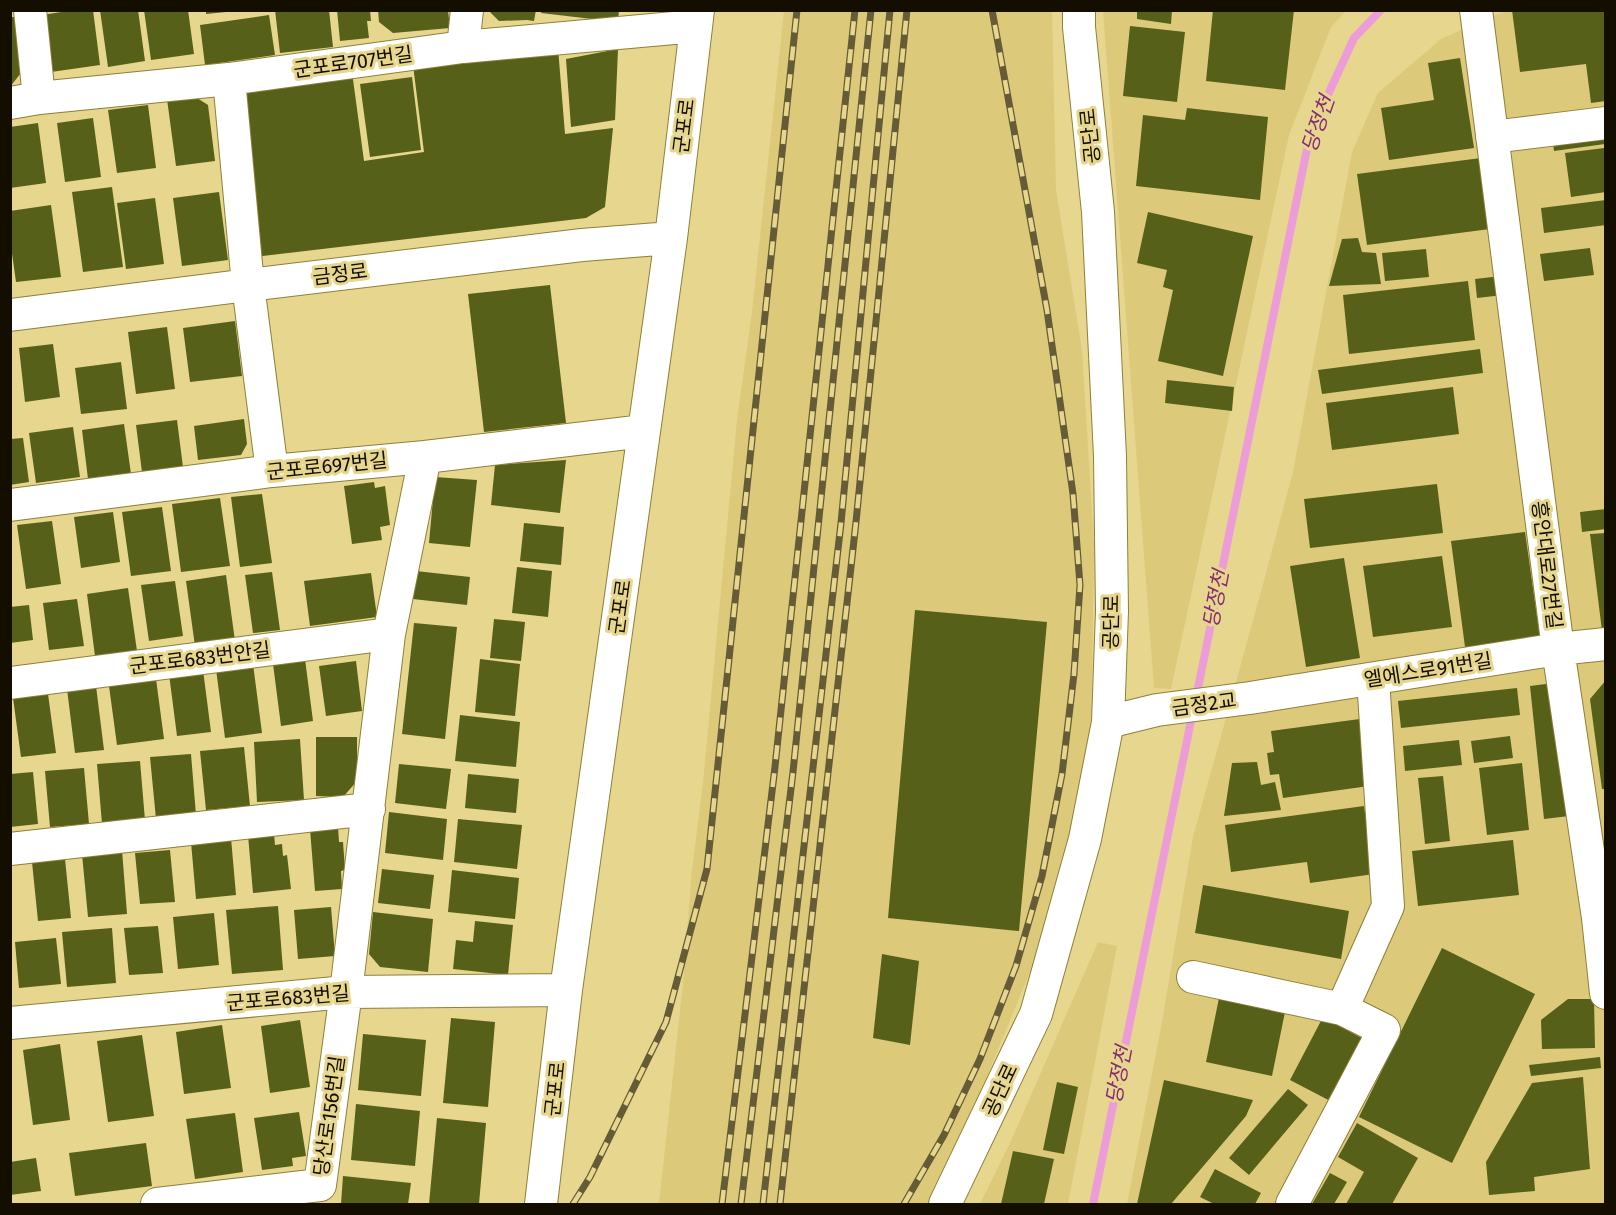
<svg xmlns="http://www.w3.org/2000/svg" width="1616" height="1215" font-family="'Fira Sans','Noto Sans KR',sans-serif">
  <rect width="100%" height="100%" fill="#e6d68e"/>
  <path fill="#dcca7a" d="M784,11H1052L1056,190L1082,350L1094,544L1091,753L1046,933L943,1183L930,1204H659L683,983L692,870L703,783L737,420L752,312Z
    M1103,11H1346L1331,27L1289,135L1171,689L1154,688Z
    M1505,11H1605V1204H1127L1162,1022L1193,837L1262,588L1293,472L1352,152L1378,93L1441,39Z
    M1098,942L1117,946L1068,1204H980L1011,1141Z"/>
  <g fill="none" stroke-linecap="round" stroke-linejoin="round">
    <path stroke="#ec9dd7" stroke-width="8" d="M1196,698L1310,134L1354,38L1381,10
      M1093,1204L1193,711"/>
  </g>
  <path fill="#566018" d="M74,10H93L100,65L51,72L42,15Z
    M100,10H138L145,61L108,67Z
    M144,10H188L194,54L151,60Z
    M206,10H226V12L206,14Z
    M275,10H329L333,47L280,53Z
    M337,10H370L371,21H367L369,38L340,41Z
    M378,10H448L450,28L393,33L379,22Z
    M488,10H536L534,21L527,20L499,21Z
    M542,10H619L618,22L541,13Z
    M1137,10H1172L1171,24L1137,19Z
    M1213,10H1294L1285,90L1206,81Z
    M1512,10H1606V101L1591,103L1586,64L1520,72Z
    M269,15L275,55L205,65L200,25Z
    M10,17H16L24,69L10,87Z
    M1130,26L1185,32L1177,102L1123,96Z
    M558,48L565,134L613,128L605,207L586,218L254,257L237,103L249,86L352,72L364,161L424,152L413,65Z
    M618,49L615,120L571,127L566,59Z
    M1460,58L1474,148L1389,160L1381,108L1434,100L1428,63Z
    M412,77L421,150L370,157L360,84Z
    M194,96L208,105L215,161L176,166L167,99Z
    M148,105L156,168L117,173L108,110Z
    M1187,108L1268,117L1260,200L1136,186L1143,115L1185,120Z
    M93,118L101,177L65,182L57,123Z
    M38,123L46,183L10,188V127Z
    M1604,136L1605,144L1554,151L1553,143Z
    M1604,148L1606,163V192L1571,197L1565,153Z
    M1481,158L1490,229L1367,245L1357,174Z
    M112,187L123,267L83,272L72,192Z
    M219,192L228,260L182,266L173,198Z
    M155,198L164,264L126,269L117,203Z
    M1606,200V225L1544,233L1541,208Z
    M51,205L61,277L16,282L10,239V211Z
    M1148,212L1253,236L1223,376L1158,361L1173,290L1163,287L1167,270L1137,263Z
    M1358,238L1362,252L1376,253L1381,284L1329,286L1342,239Z
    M1590,248L1594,275L1544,281L1540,254Z
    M1426,249L1429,277L1385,281L1382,253Z
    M1501,276L1503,295L1477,298L1475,279Z
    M1468,281L1475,340L1349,354L1343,295Z
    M550,285L566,423L484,432L468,294Z
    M235,321L242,376L190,382L183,328Z
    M167,327L175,389L136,394L128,332Z
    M53,344L60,397L25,402L19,348Z
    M1480,349L1483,373L1322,394L1318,370Z
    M121,362L127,409L81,414L75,368Z
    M1167,380L1234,387L1232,411L1165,403Z
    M1453,387L1459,434L1332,450L1326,403Z
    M244,419L247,444L241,455L198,460L194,426Z
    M177,420L183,467L142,472L136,425Z
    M124,424L131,474L88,479L82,430Z
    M73,427L80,477L36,483L29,433Z
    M23,438L29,482L10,485V439Z
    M566,460L560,513L491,505L495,465Z
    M435,477L477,480L470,547L429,543Z
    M374,482L375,488L385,486L390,525L380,527L382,540L352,544L344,486Z
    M1437,484L1443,533L1310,548L1304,499Z
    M262,494L272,563L240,567L231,497Z
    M220,498L230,566L181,572L172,504Z
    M162,507L171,571L131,576L122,512Z
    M1606,509V529L1582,532L1580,512Z
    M113,512L120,562L81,568L74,517Z
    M52,521L61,584L26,589L17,525Z
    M524,523L564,527L561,565L520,561Z
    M1525,532L1540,638L1465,647L1451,541Z
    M1606,533V631H1602L1590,534Z
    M1442,556L1452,627L1373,637L1363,566Z
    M1344,558L1360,658L1306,667L1290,566Z
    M517,567L552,571L548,617L512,613Z
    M416,571L470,577L467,605L413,599Z
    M272,572L280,630L253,633L245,575Z
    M371,573L377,617L310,626L304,581Z
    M226,575L235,641L195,646L186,581Z
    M175,581L183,636L149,641L141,585Z
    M128,588L137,651L95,656L87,594Z
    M77,599L84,646L49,650L43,603Z
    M29,605L33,640L10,643V607Z
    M915,610L1047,622L1019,931L888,918Z
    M494,619L525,622L521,661L490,658Z
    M414,623L457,627L445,739L402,734Z
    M305,659L313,721L281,726L273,664Z
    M480,659L520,664L515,716L475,712Z
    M356,661L362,711L326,716L319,666Z
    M253,664L262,733L225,738L216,669Z
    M203,670L211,732L177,736L169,674Z
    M156,679L164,739L117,745L109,686Z
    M1606,680V789H1602L1590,699Z
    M1554,683L1569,816L1544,819L1530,686Z
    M96,686L104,750L75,753L67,689Z
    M1517,688L1520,715L1401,728L1398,701Z
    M48,694L56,753L21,757L13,698Z
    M460,715L520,722L516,767L455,761Z
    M1367,718L1376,785L1283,798L1279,774L1270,775L1267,753L1274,752L1271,731Z
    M1510,736L1513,758L1474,763L1471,741Z
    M316,737H357V781L343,797L316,796Z
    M300,739L304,800L257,802L254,742Z
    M1459,740L1462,765L1405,771L1403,746Z
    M244,747L250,806L206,810L200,751Z
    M191,754L196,815L156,819L150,757Z
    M140,761L145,820L102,824L97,764Z
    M1257,762L1261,785L1275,782L1281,810L1224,816L1232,763Z
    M1522,763L1529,830L1487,835L1479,768Z
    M399,764L451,769L446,809L395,803Z
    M84,768L89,824L50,827L45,771Z
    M33,772L38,824L10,827V774Z
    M468,774L519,779L516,813L465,808Z
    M1443,776L1450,841L1425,844L1418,778Z
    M1364,806L1374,874L1310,883L1307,862L1231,872L1225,825Z
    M389,812L447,819L443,860L385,853Z
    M458,819L522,825L517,869L454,862Z
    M338,827L339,842H343L345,870L341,871L342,889L315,891L310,829Z
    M274,833L275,845L282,844L283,856L287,855L291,889L253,893L248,835Z
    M231,838L236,895L196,899L191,842Z
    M1513,840L1519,895L1418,906L1412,851Z
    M122,850L127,914L88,917L82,854Z
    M170,850L175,902L140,904L135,853Z
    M65,859L71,918L38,921L32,862Z
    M382,869L434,875L430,909L378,903Z
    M452,870L519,878L515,919L448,912Z
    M1203,885L1349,911L1341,959L1195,933Z
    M278,906L283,970L232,974L226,910Z
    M331,907L335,956L298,959L294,910Z
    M373,912L433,919L428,972L380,967L369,954Z
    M214,913L219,965L178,969L173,917Z
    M475,921L513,925L508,975L453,969L456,940L473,942Z
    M158,926L163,973L129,975L124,928Z
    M112,928L116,983L67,987L62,932Z
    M56,938L61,984L19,988L15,942Z
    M1442,948L1535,994L1452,1163L1359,1117Z
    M882,954L919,961L910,1045L873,1038Z
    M1220,993L1286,1007L1272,1076L1206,1062Z
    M1568,999H1594L1595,1048L1542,1049L1541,1020Z
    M1323,1017L1369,1042L1336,1104L1290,1080Z
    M451,1018L495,1022L488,1107L443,1103Z
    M300,1020L310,1087L270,1093L261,1026Z
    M222,1025L231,1088L184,1094L176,1032Z
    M363,1034L426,1040L421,1096L358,1090Z
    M142,1035L154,1116L108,1122L97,1041Z
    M60,1044L70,1120L33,1125L23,1050Z
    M1600,1057L1601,1068L1531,1076L1529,1065Z
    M1583,1077L1590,1169L1534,1177L1535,1191L1489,1195L1486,1162L1532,1083Z
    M1164,1080L1253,1100L1246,1116L1171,1204H1137Z
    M1057,1082L1078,1087L1064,1154L1043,1150Z
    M1288,1089L1308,1105L1249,1175L1229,1158Z
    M356,1104L420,1111L415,1166L351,1160Z
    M299,1112L306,1156L292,1158L293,1166L262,1170L254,1118Z
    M235,1113L243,1172L195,1179L186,1119Z
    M437,1118L486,1123L479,1204H429Z
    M1357,1123L1418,1158L1392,1204H1346L1364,1172L1338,1157Z
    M146,1143L152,1186L75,1196L69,1153Z
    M1013,1151L1054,1159L1044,1204H1001Z
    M36,1158L41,1191L10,1195V1162Z
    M1215,1169L1261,1193L1255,1204H1214L1200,1197Z
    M1330,1173L1347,1182L1334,1204H1312Z
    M343,1176L411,1183L408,1204H341Z"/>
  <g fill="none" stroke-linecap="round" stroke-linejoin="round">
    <g stroke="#8f7f38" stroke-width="34">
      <path id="minor" d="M30,10L39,98
        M1476,10L1558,649L1598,918L1606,993
        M463,47L467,10
        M229,79L248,285L272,471
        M10,103L39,98L229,79L463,47L696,26
        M1492,137L1606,123
        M10,315L248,285L582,245L671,238
        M10,505L272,471L425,457L644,431
        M10,683L389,634
        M1108,722L1157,710L1250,698L1558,649L1606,644
        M10,849L369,809
        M1193,977L1342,1009L1388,906L1373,679
        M10,1023L346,992L566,990
        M157,1204L320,1185L346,992L389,634L425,457
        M541,1204L566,990L671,238L698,10
        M945,1204L1036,1014L1085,839L1108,722L1112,611L1110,456L1098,212L1079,27V10
        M1292,1204L1384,1030L1342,1009"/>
    </g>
    <use href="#minor" stroke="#fff" stroke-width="32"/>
    <g stroke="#655b37" stroke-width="7">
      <path id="rail" d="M573,1204L590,1177L666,1022L707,869L797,10
        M722,1204L775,767L855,10
        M741,1204L793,772L871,10
        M763,1204L841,523L890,10
        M780,1204L856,522L907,10
        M904,1204L944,1135L980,1059L1016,966L1042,876L1062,774L1074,674L1080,585L1073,494L1047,310L992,10"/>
    </g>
    <use href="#rail" stroke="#e6d68e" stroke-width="4.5" stroke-dasharray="14" stroke-linecap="butt"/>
  </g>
  <g text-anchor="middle" stroke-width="6" stroke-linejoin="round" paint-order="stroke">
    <g font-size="20" fill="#130e00" stroke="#e6d68e">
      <text transform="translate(353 62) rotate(-8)" y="7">군포로707번길</text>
      <text transform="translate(684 126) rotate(-83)" y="7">군포로</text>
      <text transform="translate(1090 136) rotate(-96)" y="7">공단로</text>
      <text transform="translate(340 274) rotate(-7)" y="7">금정로</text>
      <text transform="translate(327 466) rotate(-6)" y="7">군포로697번길</text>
      <text transform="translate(1547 565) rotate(83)" y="7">흥안대로27번길</text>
      <text transform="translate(620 607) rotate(-82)" y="7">군포로</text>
      <text transform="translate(1111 622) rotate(-89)" y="7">공단로</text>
      <text transform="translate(200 658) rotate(-7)" y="7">군포로683번안길</text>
      <text transform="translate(1428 670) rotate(-9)" y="7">엘에스로91번길</text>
      <text transform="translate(1204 704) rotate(-8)" y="7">금정2교</text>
      <text transform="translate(288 998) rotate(-5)" y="7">군포로683번길</text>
      <text transform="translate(555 1089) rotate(-84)" y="7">군포로</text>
      <text transform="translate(1000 1090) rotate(-65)" y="7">공단로</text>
      <text transform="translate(329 1116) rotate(-82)" y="7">당산로156번길</text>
    </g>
    <g font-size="21" font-style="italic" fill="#872d74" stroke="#e6d68e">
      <text transform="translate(1318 124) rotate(-70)" y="7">당정천</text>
      <text transform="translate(1216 599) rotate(-79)" y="7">당정천</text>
      <text transform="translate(1119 1075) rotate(-79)" y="7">당정천</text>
    </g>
  </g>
  <rect width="1616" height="1215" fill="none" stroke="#130e00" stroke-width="24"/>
</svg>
